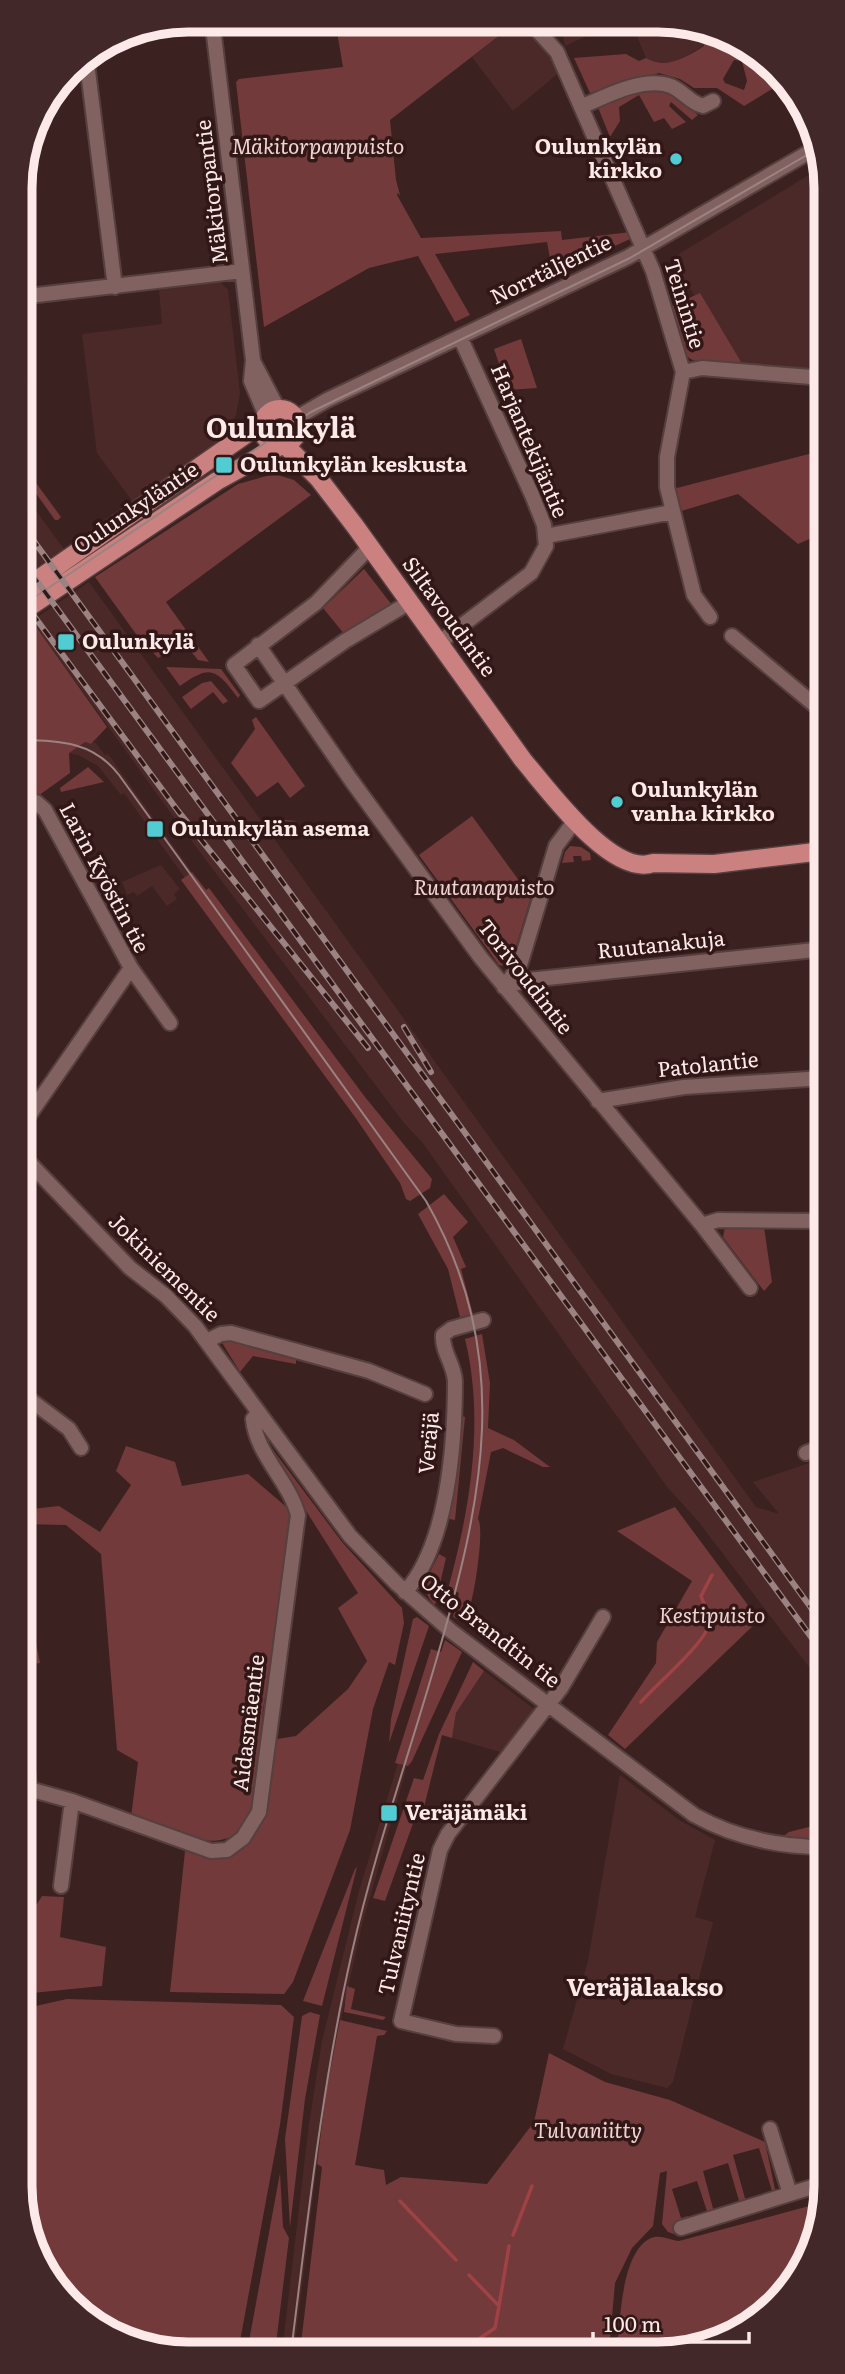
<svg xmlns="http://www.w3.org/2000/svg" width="845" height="2374" font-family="Literata,serif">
  <rect width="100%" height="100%" fill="#3c2121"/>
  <path fill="#4c2929" d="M518,21H523L555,57L561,71L513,111L472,57Z
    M560,22H616L565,46Z
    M631,22L695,25L702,29L704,45L678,62H653L646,58Z
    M822,167L823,371L740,364L733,361L675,263L674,257Z
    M220,282L228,290L240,393L236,415L218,444L133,502L97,453L82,334L162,324L159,290Z
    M20,489L64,549L20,578Z
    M89,582L756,1507L779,1514L753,1482L824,1458L825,1688L698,1521L668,1488L422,1142L404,1123L175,819L32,621Z
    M72,738L91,744L95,742L105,755L108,754L192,872L185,878L124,793L121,795L98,766L78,755L68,753Z
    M161,865L180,889L174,894L177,899L167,906L152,886L137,896L134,892L127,895L122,882Z
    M484,1671L534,1709L504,1753L452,1738L456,1713Z
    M398,1763L407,1766L362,1925L327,2082L294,2352H282L309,2124L322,2041L359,1891Z
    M620,1775L679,1820L715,1840L695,1917L713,1922L673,2082L667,2088L611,2074L563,2049L588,1961Z"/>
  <path fill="#723a3b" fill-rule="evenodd" d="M335,20L518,21L390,120L396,180L400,195L397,193V195L421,238L561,231L562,240L631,232L630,239L553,275L547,242L435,254L470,315L455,322L418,256L369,268L264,327L236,82L239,79L343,67Z
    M702,29L776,68L777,86L744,106L717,88H694L680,79L659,73L590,93L574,58L626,54L639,61L646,58C666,70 687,57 704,46ZM734,60L742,61L747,81L744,90L725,83L723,79Z
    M637,90H666L698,115L692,120L671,102L669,106L686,122L672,129L664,118L654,122L639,95L619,107L620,121L610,137L597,105Z
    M700,293L741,362C677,363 688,366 669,307Z
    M521,339L537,388L508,390L494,349Z
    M809,454L823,456V533L798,544L738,494L678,512L673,489Z
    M20,461L61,517L58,520H55L20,471Z
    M274,474L294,480L311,495L166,602L209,662L198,660L184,643L158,658L136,634L95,577L238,484Z
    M364,569L392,605L345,635L323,608Z
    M32,621L107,727L91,744L85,742L69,753L70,773L38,796H21L20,627Z
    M166,667L221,669L240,695L238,698C216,669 211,664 180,686Z
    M211,681L228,701L223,704L213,692L191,709L182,697L202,683Z
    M256,717L305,786L290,798L278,782L257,797L231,763L255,729L252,720Z
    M88,767L104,782L61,792L60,788Z
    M472,816L531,897L512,960L506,967L499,965L419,855Z
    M261,818L296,821L275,838Z
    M570,846L581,847L590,853L591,860L582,861L581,856H573L574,862L562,863L565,852Z
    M192,872L206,890L209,888L365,1097L432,1179L430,1188L410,1201L406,1199L400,1183L355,1117L181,880Z
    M444,1194L468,1222L453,1237L466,1267L461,1269L473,1314L460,1317L448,1269L418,1214Z
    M725,1227H764L772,1282L764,1291L723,1237Z
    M482,1334L490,1383L488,1428L514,1440L550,1467H543L503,1448L491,1452L478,1519C485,1528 474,1600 468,1612C466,1617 464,1618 460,1620L453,1617L459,1593L448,1589C470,1509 485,1421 465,1339Z
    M227,1338L296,1356V1364L253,1356L240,1372L221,1341Z
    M462,1416L465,1417L455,1520L449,1519Z
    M126,1446L175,1462L182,1486L248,1474L290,1510L288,1570L263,1709L256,1802C235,1869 178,1832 131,1817L138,1762L117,1750L101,1554L66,1525L22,1524V1510L59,1506L100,1532L131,1485L116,1471Z
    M273,1450L342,1542L402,1608L404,1623L395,1665L389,1662L373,1709L350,1830L293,1982L284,1994L170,1992L185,1851C269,1880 263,1798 271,1740L296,1736L348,1689L367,1661L338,1608L358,1593L272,1457Z
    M675,1507L759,1620L625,1749L608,1735L656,1663L657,1642L692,1581L617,1531Z
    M439,1554L446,1558L435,1605C417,1589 431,1572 439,1554Z
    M417,1617L429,1626L389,1743L391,1719L413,1619Z
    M35,1638L40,1663L25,1665L23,1639Z
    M445,1640L462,1652L412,1761L408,1766L395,1763L431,1649L441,1652Z
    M473,1662L484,1671L456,1713L452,1738L442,1735L421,1819L415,1818L385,1901L373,1898L414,1778L423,1780L439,1734Z
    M825,1823V1842L781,1838L789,1832Z
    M357,1867L322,2006L303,2001L355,1869Z
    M42,1896L64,1897L60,1937L106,1947L102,1986L22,1994V1906L37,1904Z
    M347,1986L355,1989L351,2009L386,2017L383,2020L344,2012Z
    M67,1999L281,2005L294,2017L280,2125L238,2352H155L69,2306L23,2219L22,2009Z
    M310,2012L320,2015L305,2099L290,2227L285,2139L302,2016Z
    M340,2020L387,2031L384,2035L377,2036L355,2165L384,2170L386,2185L401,2177L487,2184L534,2122L549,2053L605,2082L670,2100L765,2142L775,2189L772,2191L759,2148L733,2155L746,2202L740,2204L728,2163L703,2171L714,2212L708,2214L697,2181L672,2189L681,2218L688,2216L689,2219L675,2223L677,2235L668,2232L662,2224L667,2171L660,2173L653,2226L632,2248L615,2283L610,2339L618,2337C621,2311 623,2251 651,2238C659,2234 671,2240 679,2241L824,2202L813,2250L784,2297L742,2332L690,2351L300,2352L322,2167L317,2164L326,2092Z
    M280,2173L283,2227L289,2238L275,2352H247Z"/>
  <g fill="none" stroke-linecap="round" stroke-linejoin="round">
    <path stroke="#9f4245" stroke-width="3.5" d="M641,1702C655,1685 708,1641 709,1623C709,1615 704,1604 701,1596L712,1575
      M400,2201L456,2260
      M513,2235L532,2186
      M499,2306L509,2246
      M461,2351L495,2328L499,2306L469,2275"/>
    <g stroke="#563f3f" stroke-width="18">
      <path id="minor" d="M212,19L253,360L251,381L266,416
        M530,22L557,52L653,271L683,372L667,457V487L694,595L710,617
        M86,55L115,287
        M581,107C606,96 643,76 671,86C683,91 690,103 703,106L713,101
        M20,297L242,271
        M253,361L278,409
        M683,372L702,368L823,378
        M296,418L327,400L628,257L818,147
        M546,536L672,512
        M370,547L316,603L234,665L259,701L345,641L410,602
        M732,636L823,712
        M440,642L531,573L546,546L544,525L532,495L460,337
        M258,645L351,780L481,958L702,1225L750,1288
        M21,802H36L45,810L131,968L21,1127
        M131,968L170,1023
        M504,987L528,980L824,949
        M504,987L520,965L556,846L574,822
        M598,1101L684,1087L824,1078
        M21,1154L130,1268L166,1296L195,1326L350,1536L397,1584L451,1631L694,1815C735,1838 777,1847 825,1847
        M702,1225L718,1220L824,1221
        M207,1341L221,1334L231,1333L369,1371L425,1394
        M21,1393L69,1429L81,1448
        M806,1453L824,1446
        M405,1592C448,1545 455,1443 455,1381C454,1364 442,1352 443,1335L451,1329L483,1320
        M22,1722L29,1787
        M22,1787L72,1801L211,1851L227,1850L243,1838L259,1812L298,1515C289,1481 256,1454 253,1419L258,1413
        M61,1886L72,1801
        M494,2036L456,2034L401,2021L440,1850L448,1834L561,1688L603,1617
        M770,2129L790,2194
        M681,2228L825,2183"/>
    </g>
    <g stroke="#563f3f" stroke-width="21">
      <path id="major" d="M262 427a18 18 0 1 1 36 0a18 18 0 1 1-36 0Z
        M285,445L319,479L355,526L523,760C547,788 612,878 653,863L714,864L823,851
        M20,592L262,423
        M20,613L217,481L280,446"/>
    </g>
    <use href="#minor" stroke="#826261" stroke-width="14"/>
    <use href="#major" stroke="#cb8180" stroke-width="18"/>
    <path stroke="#9a8382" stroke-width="2" d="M20,607L311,412L630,258L819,148
      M20,740C60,741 93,741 119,775L426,1201C515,1357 483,1499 436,1661C408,1758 374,1854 352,1952C322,2084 308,2218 291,2352"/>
    <g stroke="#9a8382" stroke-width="6">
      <path id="rail" d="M20,522L825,1627
        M20,558L825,1656
        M20,597L178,811L368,1048
        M404,1027L431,1072"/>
    </g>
    <use href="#rail" stroke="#321717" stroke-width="3.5" stroke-dasharray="10" stroke-linecap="butt"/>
  </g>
  <g fill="#51ccd3" stroke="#321717" stroke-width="2.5">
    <circle cx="676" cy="159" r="7"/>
    <rect x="215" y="456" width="18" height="18" rx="3.5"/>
    <rect x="57" y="633" width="18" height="18" rx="3.5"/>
    <circle cx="617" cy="802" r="7"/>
    <rect x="146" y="820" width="18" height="18" rx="3.5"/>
    <rect x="380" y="1804" width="18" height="18" rx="3.5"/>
  </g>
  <g text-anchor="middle" stroke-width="7" stroke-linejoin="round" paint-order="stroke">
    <g font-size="21" font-style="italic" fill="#f0d5d4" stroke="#321717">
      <text x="318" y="154">Mäkitorpanpuisto</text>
      <text x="484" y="895">Ruutanapuisto</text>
      <text x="712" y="1623">Kestipuisto</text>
      <text x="588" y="2138">Tulvaniitty</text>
    </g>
    <g font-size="21" font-weight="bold" fill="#fce9e8" stroke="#321717" text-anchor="start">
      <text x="662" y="154" text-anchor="end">Oulunkylän<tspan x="662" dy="24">kirkko</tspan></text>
      <text x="240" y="472">Oulunkylän keskusta</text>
      <text x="82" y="649">Oulunkylä</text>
      <text x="631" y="797">Oulunkylän<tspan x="631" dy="24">vanha kirkko</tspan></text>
      <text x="171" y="836">Oulunkylän asema</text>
      <text x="405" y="1820">Veräjämäki</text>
    </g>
    <g font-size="21" fill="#fce9e8" stroke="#321717">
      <text transform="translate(212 192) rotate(-97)" y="7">Mäkitorpantie</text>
      <text transform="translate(551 270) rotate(-26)" y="7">Norrtäljentie</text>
      <text transform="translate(684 304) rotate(73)" y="7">Teinintie</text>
      <text transform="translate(529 441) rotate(67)" y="7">Harjantekijäntie</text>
      <text transform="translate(136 508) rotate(-34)" y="7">Oulunkyläntie</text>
      <text transform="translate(449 617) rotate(54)" y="7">Siltavoudintie</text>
      <text transform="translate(104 878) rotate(62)" y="7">Larin Kyöstin tie</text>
      <text transform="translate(661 945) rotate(-6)" y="7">Ruutanakuja</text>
      <text transform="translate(525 977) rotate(52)" y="7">Torivoudintie</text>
      <text transform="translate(708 1065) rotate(-6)" y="7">Patolantie</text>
      <text transform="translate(164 1268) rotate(44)" y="7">Jokiniementie</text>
      <text transform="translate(429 1443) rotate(-85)" y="7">Veräjä</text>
      <text transform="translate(490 1631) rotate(38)" y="7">Otto Brandtin tie</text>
      <text transform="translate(249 1723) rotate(-83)" y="7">Aidasmäentie</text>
      <text transform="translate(402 1924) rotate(-77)" y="7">Tulvaniityntie</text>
    </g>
    <g font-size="24" font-weight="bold" fill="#fce9e8" stroke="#321717">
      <text x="645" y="1996">Veräjälaakso</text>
    </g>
    <g font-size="28" font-weight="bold" fill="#fce9e8" stroke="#321717">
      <text x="281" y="438">Oulunkylä</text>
    </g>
  </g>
  <path d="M0 0H845V2374H0ZM188 32H658A156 156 0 0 1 814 188V2186A156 156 0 0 1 658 2342H188A156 156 0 0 1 32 2186V188A156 156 0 0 1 188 32Z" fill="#422828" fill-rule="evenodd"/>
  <path fill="none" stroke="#fce9e8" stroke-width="9" d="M188 32H658A156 156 0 0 1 814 188V2186A156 156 0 0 1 658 2342H188A156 156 0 0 1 32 2186V188A156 156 0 0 1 188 32Z"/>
  <path d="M593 2332v10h156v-10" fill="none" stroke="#fce9e8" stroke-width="3.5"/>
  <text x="604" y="2332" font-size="21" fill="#fce9e8" stroke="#321717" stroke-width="5" paint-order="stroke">100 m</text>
</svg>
